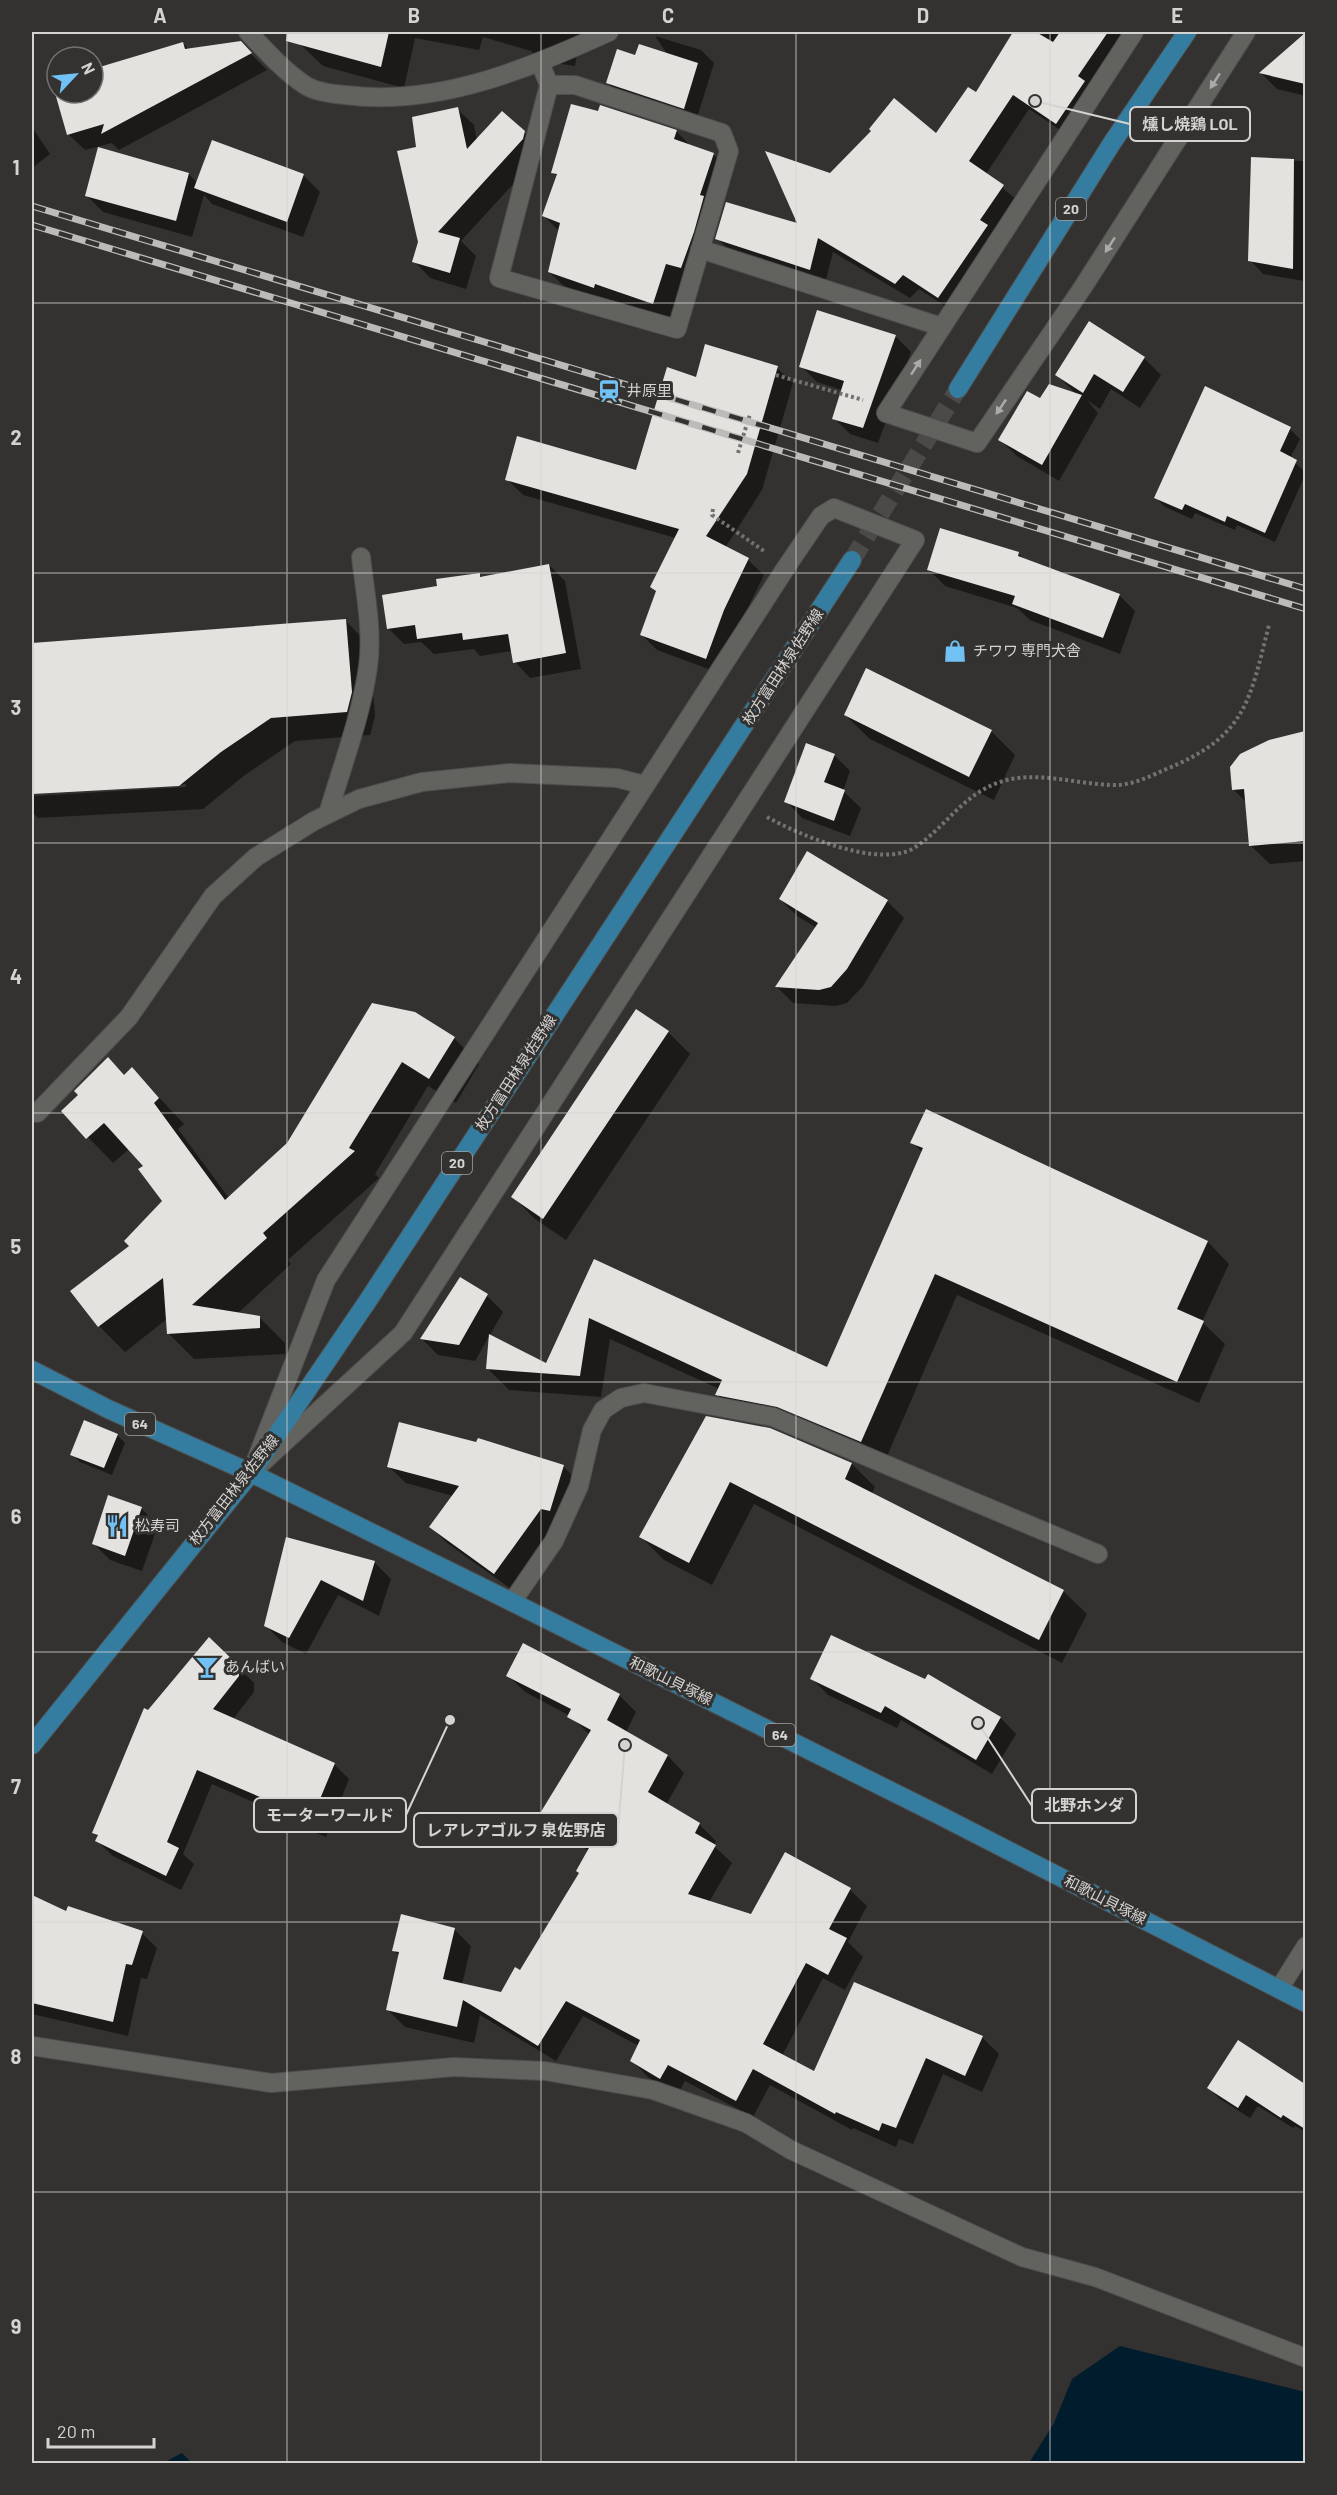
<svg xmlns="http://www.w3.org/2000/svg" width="1337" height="2495" font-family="Barlow,'Noto Sans JP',sans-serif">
  <rect width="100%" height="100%" fill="#333230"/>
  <path fill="#001c2d" d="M1120,2346L1305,2392V2463H1029L1054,2423L1072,2379Z
    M182,2453L192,2463H163Z"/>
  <path fill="#0007" fill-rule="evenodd" d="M304,32H581L575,66L541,61L531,51L483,37L479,50L415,38L404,88L323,66L300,44Z
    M1015,32H1133L1072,138L1029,109L986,174L1018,201L954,312L919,289L910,298L833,252L825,284L732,253L717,238L799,225L831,175L936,135L976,94Z
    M655,36L701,50L714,63L696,121L621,96L608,83L679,71Z
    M183,43L189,50L240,43L267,70L119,150L112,143L85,150L68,134L53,80L57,79V93H93V71Z
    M1306,48V96L1277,89L1261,73L1290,49Z
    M457,109L474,125L477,141L524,132L541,149L539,156L461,241L476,256L466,289L430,278L414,261L419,242L418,148Z
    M32,127L50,154L32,168Z
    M676,131L692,147L714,155L730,171L682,280L669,319L612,300L610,303L566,288L549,272L560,232L544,216L558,177L553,172Z
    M1252,159L1302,161L1306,165L1304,281L1263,274L1250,260Z
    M189,174L197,183L303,175L320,192L303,237L212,204L204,195L192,237L103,212L86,195Z
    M1089,323L1144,358L1161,375L1140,408L1111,389L1100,409L1087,400L1098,413L1059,481L1017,456L1000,440L1040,400L1077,395L1057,375Z
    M895,336L911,352L878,443L850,434L834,418L842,390L817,382L801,366Z
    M777,368L793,383L762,490L725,548L748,560L764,575L739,626L722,674L657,650L641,634L657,593L651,587L676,538L523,495L507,479L637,472L697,379Z
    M1290,429L1300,439L1290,458L1306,473L1275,542L1237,525L1235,530L1195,513L1192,519L1165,507L1155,497Z
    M1018,553L1025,560L1119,595L1135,611L1120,654L1030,620L1017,608L945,586L929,570Z
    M549,565L565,581L581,669L530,678L515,662L512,651L480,656L474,649L434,654L421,642L404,644L388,628L438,588L479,575L483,578Z
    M346,621L369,645L375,716L370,735L295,741L245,775L203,809L38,818L32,812V645ZM186,784V787L34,796V793Z
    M845,715L991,731L1015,755L994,800L870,739Z
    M1306,732V861L1270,864L1251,846L1247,803L1234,790L1269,741Z
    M834,755L850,771L843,791L861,808L850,836L802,818L786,801Z
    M808,853L887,901L904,918L863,986L847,1003L836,1006L793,1003L777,987L817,928L797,916L780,899Z
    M373,1004L454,1038L479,1064L456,1103L428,1086L375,1174L379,1178L288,1260L291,1264L237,1314L259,1317L285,1343V1354L194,1359L168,1333L167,1319L125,1352L99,1326L72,1291L131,1246L164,1201L145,1166L129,1149L113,1163L63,1111L125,1076L132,1069L184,1124L178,1129L229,1198L288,1144Z
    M668,1032L690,1054L566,1240L535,1219L513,1197Z
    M912,1142L1208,1242L1229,1264L1202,1322L1225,1344L1199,1403L957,1295L884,1463L800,1428L739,1416L717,1394L719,1389L610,1339L601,1397L509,1390L487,1368L546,1365L595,1261L827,1369L922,1152Z
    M487,1296L503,1312L475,1361L438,1355L422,1339Z
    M769,1429L852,1464L875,1487L872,1494L1063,1591L1087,1614L1062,1663L754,1504L712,1585L664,1560L641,1537L694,1437Z
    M117,1435L125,1443L112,1475L80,1462L72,1454Z
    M479,1440L564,1467L580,1483L566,1527L511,1589L447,1543L431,1527L453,1496L406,1483L389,1467L477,1444Z
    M141,1508L158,1525L142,1571L110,1560L93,1543Z
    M287,1539L374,1562L391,1579L379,1616L338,1595L306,1654L282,1642L265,1625Z
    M238,1667L254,1683V1692L233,1719L334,1764L349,1779L326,1837L289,1822L281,1814L212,1784L183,1854L194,1864L181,1890L113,1856L97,1841L99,1837L94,1832L148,1712Z
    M508,1676L619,1695L636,1712L626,1732L668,1756L684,1773L666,1805L699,1824L716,1841L714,1846L732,1863L709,1902L751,1916L850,1890L867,1906L848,1942L863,1957L845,1990L823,1978L782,2056L815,2073L982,2037L999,2054L982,2092L943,2074L913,2144L899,2139L896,2147L853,2128L852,2130L770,2085L753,2117L685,2081L677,2095L649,2078L632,2061L639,2046L583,2016L556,2061L480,2015L474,2043L405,2027L388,2010L399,1956L394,1950L454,1929L471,1946L462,1985L501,1993L520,1972L580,1873L589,1851L558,1832L541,1815L590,1735L570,1716L525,1692Z
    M929,1676L1001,1718L1016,1734L992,1774L901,1720L897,1728L828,1695L812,1679L926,1681Z
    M32,1897L67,1913L142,1933L157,1948L147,1979L141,1978L128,2036L32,2014Z
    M1238,2042L1306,2086V2132L1295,2126L1293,2128L1258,2106L1250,2118L1220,2099L1209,2088Z"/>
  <path fill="#e3e2de" d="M287,32H389L381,67L286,41Z
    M1013,32H1036L1053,42L1060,32H1108L1078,76L1085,81L1056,124L1013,95L969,161L1004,185L980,220L988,225L938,298L903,275L895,284L818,238L810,270L715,239L726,202L797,223L765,151L830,173L871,131L869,129L894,98L936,133L968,87L976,92Z
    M1305,33V84L1259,73Z
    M241,41L252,53L101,134L104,124L67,135L51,79L57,77V93H93V69L183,42L185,49Z
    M639,44L698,63L684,109L606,83L617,49L635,55Z
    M571,104L598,111L600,105L677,130L674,139L714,153L700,195L704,196L694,232L681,268L666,264L653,304L595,284L594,288L548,272L560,223L542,216L557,174L551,173Z
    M458,107L467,149L502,111L525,131L523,139L438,232L460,238L450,273L412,262L418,242L397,151L416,147L412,117Z
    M212,140L304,174L287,222L194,188Z
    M98,147L189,173L176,221L85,196Z
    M1251,157L1294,159L1293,269L1248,261Z
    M817,310L896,335L863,428L832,419L844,381L799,367Z
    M1089,321L1145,357L1123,392L1094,374L1083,393L1055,375Z
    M705,344L778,366L747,474L706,536L749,558L724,610L706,659L640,635L656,591L650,587L679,529L505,480L517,436L636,470L667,367L696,377Z
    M1049,384L1082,395L1042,465L998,440L1027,391L1040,398Z
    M1205,386L1291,427L1280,451L1297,460L1265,533L1227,516L1225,522L1185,504L1182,510L1154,498Z
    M940,528L1019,552L1018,556L1120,594L1103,638L1012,604L1015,596L927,570Z
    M549,564L566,653L513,663L508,634L463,640L462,633L417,639L415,625L387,629L382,595L437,586L436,579L480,573V577Z
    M346,619L352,692L347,712L271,718L221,752L179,786L32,794V643Z
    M866,668L992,730L969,777L844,715Z
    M1305,731V841L1249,846L1244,789L1232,790L1230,767L1240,754L1269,740Z
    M806,743L835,754L824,782L845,790L834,821L784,802Z
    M807,851L888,900L847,969L831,987L819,990L775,987L818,923L779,899Z
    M372,1003L415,1012L455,1037L429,1079L402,1062L349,1148L355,1151L263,1233L267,1238L192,1305L260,1316V1328L167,1334L163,1278L98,1327L70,1291L129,1246L124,1241L162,1201L138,1169L143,1166L104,1123L86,1139L61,1111L78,1095L74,1091L108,1057L124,1075L132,1067L159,1098L154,1103L225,1200L287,1143Z
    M636,1009L669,1031L543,1219L511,1197Z
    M926,1109L1208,1241L1177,1309L1204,1321L1177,1382L935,1274L861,1442L777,1407L715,1395L722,1380L589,1318L580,1376L486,1369L489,1334L546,1363L594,1259L827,1367L923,1148L910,1143Z
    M460,1277L488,1294L459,1345L420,1339Z
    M706,1416L770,1428L852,1463L845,1479L1064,1590L1039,1640L730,1482L689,1563L639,1537Z
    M84,1420L118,1434L104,1468L70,1455Z
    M399,1422L476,1442L478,1438L564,1465L550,1511L541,1509L494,1574L429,1527L459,1486L387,1467Z
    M108,1495L142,1507L125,1556L92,1544Z
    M286,1537L375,1561L363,1601L321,1580L289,1638L264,1626Z
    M831,1635L925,1679L928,1674L1001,1717L976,1760L885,1706L881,1713L810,1679Z
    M209,1637L239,1666V1676L213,1709L335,1763L310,1823L272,1807L274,1803L197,1770L167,1842L179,1848L166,1876L95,1841L98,1835L92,1833L144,1708L148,1710Z
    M523,1643L620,1694L607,1720L668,1755L648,1792L700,1823L695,1833L716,1845L688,1894L751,1914L785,1852L851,1888L829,1929L847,1938L828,1975L806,1963L763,2044L814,2071L854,1982L983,2036L965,2076L926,2058L896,2128L882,2123L879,2131L836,2112L835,2114L753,2069L736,2101L668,2065L660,2079L630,2061L640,2040L566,2001L538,2046L463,2000L457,2027L386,2010L399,1952L392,1951L401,1914L455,1928L443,1979L501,1992L515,1967L520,1970L579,1873L576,1871L590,1846L539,1815L591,1730L567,1717L571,1709L506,1676Z
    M32,1895L66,1911L68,1906L143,1931L132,1965L126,1964L113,2022L32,2003Z
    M1238,2040L1305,2084V2129L1283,2115L1281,2118L1246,2095L1238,2108L1207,2088Z"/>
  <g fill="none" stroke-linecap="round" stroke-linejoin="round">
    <path stroke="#4b4a48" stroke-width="18" stroke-dasharray="18 9" stroke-linecap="butt" d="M852,560L958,389"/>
    <g stroke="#4f4e4c" stroke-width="20">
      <path id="street" d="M248,32C265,50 284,71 305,85C315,92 333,94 345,95C437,107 527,69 609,32
        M1134,32L886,413L977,443L1083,287L1246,32
        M540,63L549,85L499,278L677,329L729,151L722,133L575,85H549
        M700,249L942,327
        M834,508L915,540L403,1333L251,1473L326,1280L787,566L821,516Z
        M328,814C342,766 361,717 368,667C373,631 365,592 361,557
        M37,1113L129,1017L213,896L256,857L314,821L359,799L422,782L510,773L617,778L644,785
        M512,1602L554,1541L579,1486L592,1430L603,1410L621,1398L644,1393L773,1417L1098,1554
        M1279,1989L1306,1946
        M32,2046L271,2083L454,2067L545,2071L653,2090L746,2123L791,2150L1022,2257L1095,2277L1306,2358"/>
    </g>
    <g stroke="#4f4e4c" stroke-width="20">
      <path id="primary" d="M958,389L1112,143L1187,32
        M32,1370L108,1409L251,1473L512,1602L941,1816L1306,2003
        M32,1745L251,1473L369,1299L852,560"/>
    </g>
    <path stroke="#737270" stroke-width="4" stroke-dasharray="3 3" stroke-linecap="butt" d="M776,375L863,400
      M738,453L750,414
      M713,509L712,515L764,551
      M767,817C799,835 879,869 914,848C945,828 963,794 1000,782C1037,770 1074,784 1112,785C1130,786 1149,777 1164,770C1246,737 1249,703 1269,625"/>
    <use href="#street" stroke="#62625f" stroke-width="18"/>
    <use href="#primary" stroke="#347da0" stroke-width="18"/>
    <g stroke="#bcbbb9" stroke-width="7">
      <path id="rail" d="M32,206L1306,589
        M32,225L1306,609"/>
    </g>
    <use href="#rail" stroke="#333230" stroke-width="4.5" stroke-dasharray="14" stroke-linecap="butt"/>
  </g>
  <defs><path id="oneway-solid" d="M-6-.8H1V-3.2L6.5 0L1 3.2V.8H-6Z" transform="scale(1.5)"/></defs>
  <g fill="#acaba9">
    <use href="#oneway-solid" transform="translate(1215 81) rotate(123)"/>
    <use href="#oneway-solid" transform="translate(1110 245) rotate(123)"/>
    <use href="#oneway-solid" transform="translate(916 367) rotate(-57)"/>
    <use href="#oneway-solid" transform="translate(1001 407) rotate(124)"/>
  </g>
  <path fill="none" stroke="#d4d3d1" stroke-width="1.5" stroke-opacity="0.55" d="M287,32V2464M541,32V2464M796,32V2464M1050,32V2464M32,303H1306M32,573H1306M32,843H1306M32,1113H1306M32,1382H1306M32,1652H1306M32,1922H1306M32,2192H1306"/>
  <defs>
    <g id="station-bare" transform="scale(1.8)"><path d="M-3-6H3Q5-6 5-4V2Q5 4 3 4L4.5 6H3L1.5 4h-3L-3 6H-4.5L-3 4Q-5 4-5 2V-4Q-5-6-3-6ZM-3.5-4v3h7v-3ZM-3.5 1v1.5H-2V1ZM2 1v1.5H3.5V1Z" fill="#71c1f5" stroke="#333230" stroke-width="2.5" paint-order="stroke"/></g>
    <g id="shop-bare" transform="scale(1.8)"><path d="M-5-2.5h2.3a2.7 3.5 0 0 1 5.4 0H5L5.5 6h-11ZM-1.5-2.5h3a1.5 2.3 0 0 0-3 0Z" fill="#71c1f5" stroke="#333230" stroke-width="2.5" paint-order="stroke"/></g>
    <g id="restaurant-bare" transform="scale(1.8)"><path d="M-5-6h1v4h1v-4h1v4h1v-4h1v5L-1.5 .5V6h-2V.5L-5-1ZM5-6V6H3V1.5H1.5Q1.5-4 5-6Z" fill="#71c1f5" stroke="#333230" stroke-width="2.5" paint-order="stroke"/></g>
    <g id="bar-bare" transform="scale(1.8)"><path d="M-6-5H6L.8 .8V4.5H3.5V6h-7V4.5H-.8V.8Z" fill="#71c1f5" stroke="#333230" stroke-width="2.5" paint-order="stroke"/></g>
  </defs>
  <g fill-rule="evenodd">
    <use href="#station-bare" x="609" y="391"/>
    <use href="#shop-bare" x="955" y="651"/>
    <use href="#restaurant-bare" x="117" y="1526"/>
    <use href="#bar-bare" x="207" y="1667"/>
  </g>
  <g text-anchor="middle" stroke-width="6" stroke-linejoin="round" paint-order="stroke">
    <g fill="#333230" stroke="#a4a3a1" stroke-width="1.5">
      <rect x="1056" y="198" width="30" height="22" rx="4.5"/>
      <rect x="442" y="1152" width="30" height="22" rx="4.5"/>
      <rect x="125" y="1413" width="30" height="22" rx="4.5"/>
      <rect x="765" y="1724" width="30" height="22" rx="4.5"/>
    </g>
    <g font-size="14" font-weight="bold" fill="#d4d3d1">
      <text x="1071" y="214">20</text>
      <text x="457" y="1168">20</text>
      <text x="140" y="1429">64</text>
      <text x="780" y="1740">64</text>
    </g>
    <g font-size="15" fill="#d4d3d1" stroke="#333230" text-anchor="start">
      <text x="627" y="396">井原里</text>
      <text x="973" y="656">チワワ 専門犬舎</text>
      <text x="135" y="1531">松寿司</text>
      <text x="225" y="1672">あんばい</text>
    </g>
    <g font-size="15" fill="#d4d3d1" stroke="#333230">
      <text transform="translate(783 667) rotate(-57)" y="5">枚方富田林泉佐野線</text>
      <text transform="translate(516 1073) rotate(-57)" y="5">枚方富田林泉佐野線</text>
      <text transform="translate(234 1490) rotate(-52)" y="5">枚方富田林泉佐野線</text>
      <text transform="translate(671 1681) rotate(26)" y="5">和歌山貝塚線</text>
      <text transform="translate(1105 1900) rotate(27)" y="5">和歌山貝塚線</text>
    </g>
  </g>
  <path fill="none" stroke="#d4d3d1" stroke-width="2" d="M1035 101L1130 124M978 1723L1032 1806M450 1720L406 1815M625 1745L618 1830"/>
  <g fill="#d4d3d1" stroke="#333230" stroke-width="2">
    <circle cx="1035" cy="101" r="6"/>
    <circle cx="978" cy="1723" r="6"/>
    <circle cx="450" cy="1720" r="6"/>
    <circle cx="625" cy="1745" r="6"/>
  </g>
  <g fill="#333230" stroke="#d4d3d1" stroke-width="2">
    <rect x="1130" y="107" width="120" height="34" rx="6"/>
    <rect x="1032" y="1789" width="104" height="34" rx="6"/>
    <rect x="254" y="1798" width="152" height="34" rx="6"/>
    <rect x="414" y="1813" width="204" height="34" rx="6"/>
  </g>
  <g font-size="16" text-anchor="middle" font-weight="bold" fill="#d4d3d1">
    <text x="1190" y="130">燻し焼鶏 LOL</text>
    <text x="1084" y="1811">北野ホンダ</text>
    <text x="330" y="1821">モーターワールド</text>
    <text x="516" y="1836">レアレアゴルフ 泉佐野店</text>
  </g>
  <rect width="1337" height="2495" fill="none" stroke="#333230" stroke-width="66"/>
  <g transform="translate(75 75) rotate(64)"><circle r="28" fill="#333230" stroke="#737270" stroke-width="1.5"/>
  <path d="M0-4.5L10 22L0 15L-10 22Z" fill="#71c1f5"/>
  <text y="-9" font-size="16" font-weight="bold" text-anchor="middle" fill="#d4d3d1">N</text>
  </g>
  <path d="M48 2438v9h106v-9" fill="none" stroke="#d4d3d1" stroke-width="3"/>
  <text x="57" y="2438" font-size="18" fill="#d4d3d1" stroke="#333230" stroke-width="4.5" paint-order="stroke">20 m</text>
  <rect x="33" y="33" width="1271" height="2429" fill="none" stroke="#d4d3d1" stroke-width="2"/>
  <g font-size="20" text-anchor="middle" font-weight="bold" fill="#d4d3d1">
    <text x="160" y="23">A</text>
    <text x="414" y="23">B</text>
    <text x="668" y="23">C</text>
    <text x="923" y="23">D</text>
    <text x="1177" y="23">E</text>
    <text x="16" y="175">1</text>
    <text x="16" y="445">2</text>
    <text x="16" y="715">3</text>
    <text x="16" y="984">4</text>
    <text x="16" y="1254">5</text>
    <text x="16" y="1524">6</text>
    <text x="16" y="1794">7</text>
    <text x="16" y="2064">8</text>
    <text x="16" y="2334">9</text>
  </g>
</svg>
